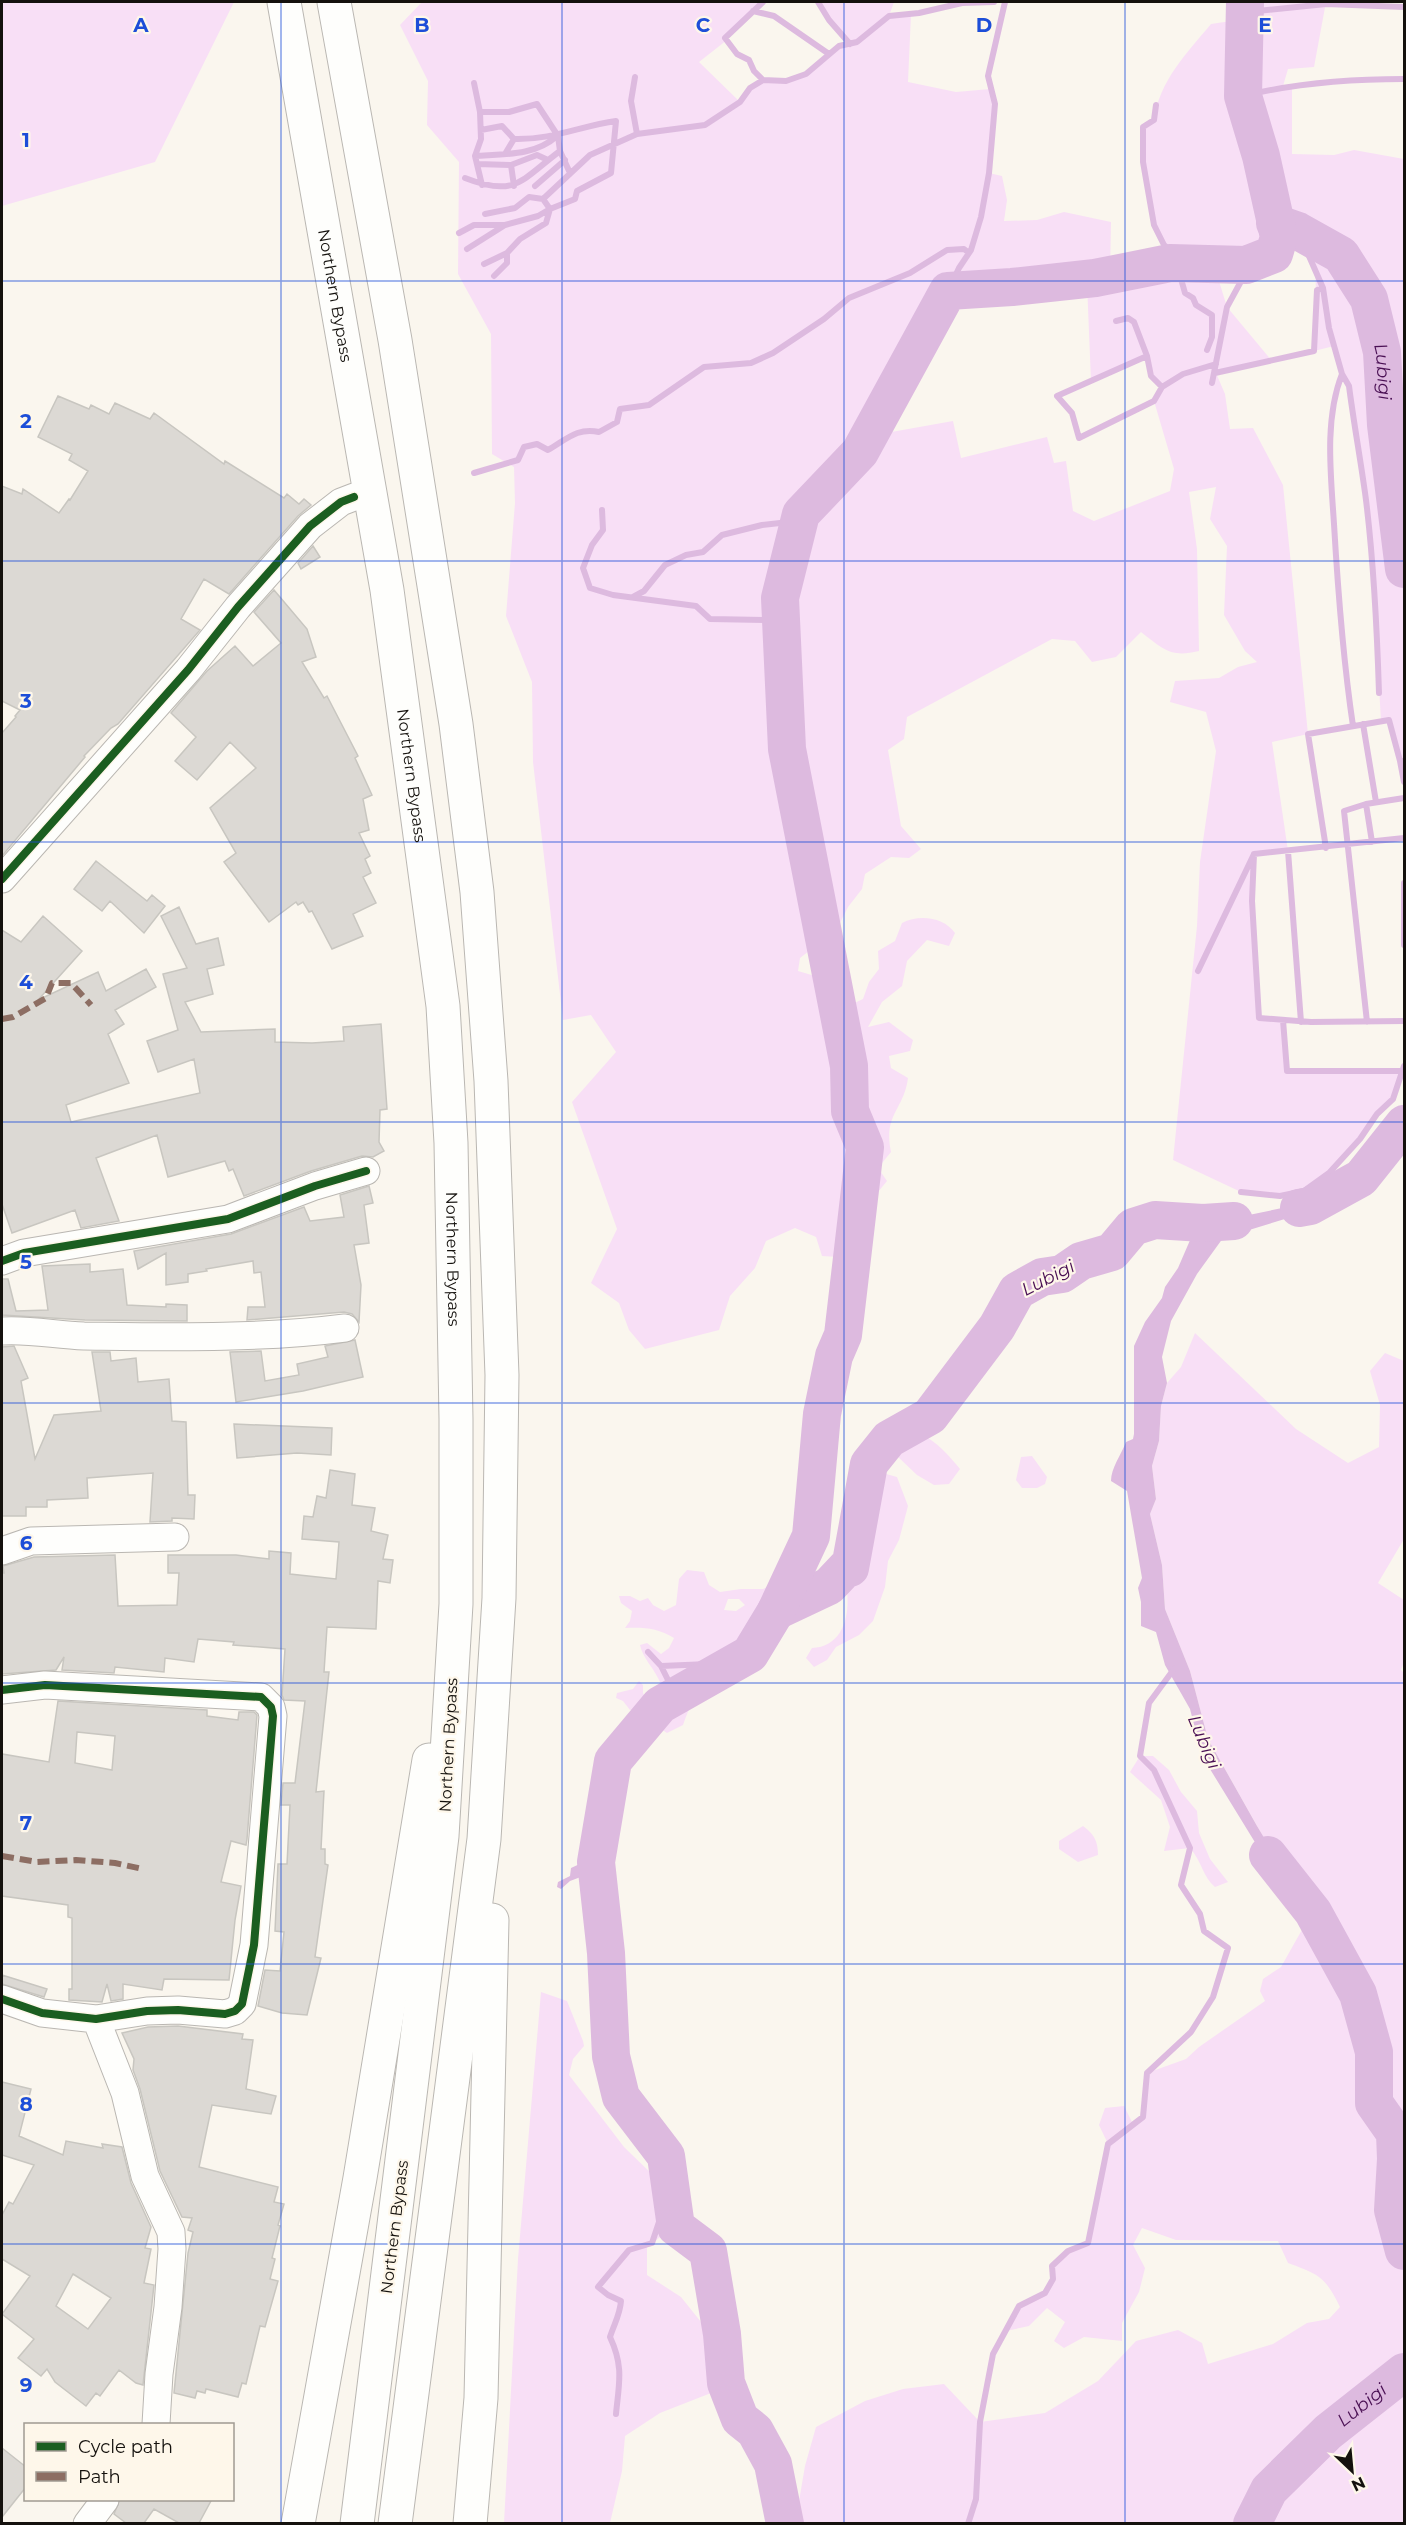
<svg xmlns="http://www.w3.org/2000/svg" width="1406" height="2525" font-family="Montserrat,sans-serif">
  <rect width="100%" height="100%" fill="#faf6ee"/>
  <path fill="#f8dff6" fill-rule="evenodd" d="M2,2H234L155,162L2,206Z
    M422,2H763L725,38L727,40L699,62L740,102C766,67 773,90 805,75C822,66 830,47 850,44L829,20L818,2H894L889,16L911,14L908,82L956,92L990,89L995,104L989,173L1002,176L1007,200L1004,221L1037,220L1064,212L1111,222L1110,274L1177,263L1174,254L1164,245L1154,225L1143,162V127L1154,120C1159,81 1187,53 1211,24L1231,21L1232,2H1239L1245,45L1254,25V2H1326L1314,67L1288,69L1283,86H1292V154L1334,155L1354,150L1404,159V782L1389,720L1381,721L1372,565L1366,498L1349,387L1342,374L1334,346L1314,351L1317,309L1315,270L1298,231L1282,228L1265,154L1258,146C1254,178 1264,208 1279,237L1274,254L1246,265H1214L1227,307L1272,361L1216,373L1225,394L1230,429L1253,428L1283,485L1308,734L1272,742L1288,851L1254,855L1252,901L1259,1018L1283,1020L1287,1071H1402L1393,1099L1377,1114L1360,1139L1329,1173L1304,1191L1280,1196L1241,1192L1173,1160L1197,926L1200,862L1216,751L1206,712L1170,702L1175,681L1219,678L1238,667L1257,662L1245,651L1224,615L1227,546L1210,519L1216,487L1189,492L1197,549L1199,651C1170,658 1163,649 1141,632L1116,657L1092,662L1075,641L1052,639L907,717L904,739L888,750L901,826L921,849L909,858L891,857L865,874L862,889L848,907L837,929L800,958L798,971L815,976L840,952L845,957L848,971L825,982L826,995L848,1006L863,999L869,982L879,969L878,951L895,941L902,923C919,914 944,917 955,933L949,946L927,940L907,961L902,986L882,1002L868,1027L889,1022L913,1040L910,1051L889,1056L891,1068L908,1078C904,1110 883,1114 891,1152L878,1168L887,1181L878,1192L844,1199L839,1226L838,1257L822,1256L816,1237L795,1228L766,1241L755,1268L730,1296L719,1330L645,1349L629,1330L619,1303L591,1283L617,1229L572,1102L616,1052L591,1015L563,1020L533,762L532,682L506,616L515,503L514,467L492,454L491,334L458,274L459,162L427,125L428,81L400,25ZM1091,274H1107L1087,283L1091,381L1147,357L1151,376L1162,387L1154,401L1174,469L1170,491L1094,521L1073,511L1066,461L1054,463L1047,437L961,458L953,421L869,436L948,291L1037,284Z
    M1195,1333L1296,1429L1348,1463L1379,1447L1380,1405L1370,1371L1385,1353L1404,1361V1539L1378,1583L1404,1600V1662L1401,1670L1404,1673V2523L785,2524L786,2519L798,2507L805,2466L816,2427L865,2401L903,2389L944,2384L980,2422L1045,2413L1098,2381L1136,2341L1178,2330L1202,2343L1208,2364L1273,2344L1307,2323L1329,2319L1340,2307C1325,2276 1318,2274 1288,2263L1278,2241L1176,2240L1142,2228L1133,2245L1145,2268L1139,2292L1122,2323V2341L1084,2337L1064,2348L1054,2341L1065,2322L1047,2308L1029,2326L1006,2331C1010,2324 1013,2311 1019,2306C1036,2290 1055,2300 1052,2266L1068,2251L1088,2243L1108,2144L1099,2125L1105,2108L1124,2106L1133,2124L1142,2117L1147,2073L1186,2059L1199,2047L1265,2001L1260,1991L1263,1979L1281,1967L1312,1912L1298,1894L1274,1856L1208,1739L1190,1671L1165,1609L1162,1565L1150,1514L1156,1499L1152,1466L1159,1441L1161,1406L1167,1383L1181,1367Z
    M901,1423L909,1424C915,1430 921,1433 928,1438C941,1446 951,1458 960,1469L949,1484L934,1485L917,1475L895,1454L889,1430Z
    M1032,1456L1047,1477L1045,1484L1037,1488H1022L1016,1480L1021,1457Z
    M879,1472L897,1477L908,1506L899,1540L888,1561L885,1587L873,1621L859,1635L836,1647L827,1660L814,1667L806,1658L812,1648C842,1647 850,1617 847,1592L831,1605L809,1613L788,1612L742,1634L732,1650L738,1665C705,1684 696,1688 683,1725L667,1733L661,1729C663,1713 666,1693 658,1678C652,1666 643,1658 640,1645L647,1643L661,1654L669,1648L674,1638C658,1628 643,1627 625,1628L630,1621L632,1611L621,1603L619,1596H630L640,1601L648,1598L653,1605L664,1611L676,1605L679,1579L687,1570L704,1572L709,1585L720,1592L741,1589H763L775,1583L804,1580L824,1583L846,1568L850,1518L858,1482ZM728,1599H739L745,1605L736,1611L724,1610Z
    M639,1681L643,1685V1693L647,1701L638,1710H630L623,1701L616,1698L617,1693L633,1689Z
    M1140,1756H1153L1169,1770L1181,1792L1197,1811L1199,1833L1210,1859L1228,1882L1215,1887C1203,1877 1202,1862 1190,1848L1164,1851L1170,1827L1161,1800L1130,1772Z
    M1083,1826C1094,1834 1098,1841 1098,1855L1078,1862L1059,1849V1841Z
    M541,1992L567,2001L583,2041L584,2046L573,2059L569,2075L624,2147L657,2179L672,2228L647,2247V2275L681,2297L701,2322L729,2352L711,2393L660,2413L625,2436L622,2471L610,2523H504L518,2259Z"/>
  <path fill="#ddbadf" d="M1239,2H1254V25L1244,46Z
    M1258,145L1265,154L1282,228L1279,237C1262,203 1258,183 1258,145Z
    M1091,274H1109C1082,285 1066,285 1037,284Z
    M1344,1187L1332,1201L1314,1217L1298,1215L1223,1238L1197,1274L1171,1321L1162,1357L1167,1383L1161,1406L1159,1441L1152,1466L1156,1499L1150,1514L1162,1565L1165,1609L1190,1671L1208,1739L1257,1826L1298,1894L1275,1875L1202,1756L1190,1709L1165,1665L1156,1632L1141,1626V1602L1138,1588L1142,1578L1127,1491L1111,1481C1111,1468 1121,1455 1126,1442L1133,1439L1134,1434V1346L1145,1322L1162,1298L1165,1287L1178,1268L1194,1231L1196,1216L1214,1207L1244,1216L1306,1203Z
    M1122,1213L1129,1219L1139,1221L1150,1215L1145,1227L1127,1234Z
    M1117,1246L1120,1254L1105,1263L1093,1264L1057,1287L1031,1289L1013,1299V1282L1027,1274L1066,1264L1078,1252Z
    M603,1821L612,1850L598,1880L586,1875L570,1881L561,1889L557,1887L558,1882L570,1876L571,1868L584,1862L593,1828Z
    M599,1889L605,1901L604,1928L619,1960V1977L609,2003L597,1983L604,1928L592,1921L586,1914Z
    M615,2075L625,2084L632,2111C615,2104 612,2093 615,2075Z
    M639,2121L659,2128L672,2140L673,2161L669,2178L658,2167Z"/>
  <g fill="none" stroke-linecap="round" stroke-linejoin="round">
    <path stroke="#ddbadf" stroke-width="6" d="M763,2L725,38L737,54L749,60L754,71L763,80
      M818,2L829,20L850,44
      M753,11L774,16L829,54
      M1247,12L1326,4L1404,7
      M635,77L631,101L637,134
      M474,83L480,112H509L537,104L558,136L560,151
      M1243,96C1296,83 1350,79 1404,79
      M1156,105L1154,120L1143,127V162L1154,225L1164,245L1174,254L1185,293L1193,298L1196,305L1212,315V337L1207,350
      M480,112L481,139L475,156L482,185
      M481,130L502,126L514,139C553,140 580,126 616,121L611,173L577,191L575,199L550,209L543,199L529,197L515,208L485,214
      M505,154L514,139
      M475,156C504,154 535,156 557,136
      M477,164L511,165L537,155L548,160
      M511,165L514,186
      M465,178C516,198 521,180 560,151L570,173
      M535,186L565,160
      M543,199L590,155L637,134L705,125L740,102L750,88L763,80L786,81L806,74L839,46L857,42L889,16L919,13L962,3L994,2
      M1298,231L1323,288L1329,328L1342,374L1349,386C1354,425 1361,462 1366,500C1374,565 1377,629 1379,693
      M459,233L474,225H504
      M467,249L505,225L538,216L550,209
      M484,264L507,253
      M494,276L507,263V253L520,239L546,223L550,209
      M948,291L959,268L971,250L981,217L989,173L995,104L988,76L1005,2
      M1116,321L1128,318L1134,322L1147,356L1151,376L1162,387
      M1147,356L1057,396L1072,413L1079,438L1154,401L1162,387L1183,374L1216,364
      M1215,373L1314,351L1317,290L1323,288
      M1342,374C1324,420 1331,476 1334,524C1338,592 1343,659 1353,726
      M1212,383L1227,307L1251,263
      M474,473L518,460L524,447L537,444L548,450C566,440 577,427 599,432L617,422L620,409L649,405L704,367L751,363L773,353L824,319L849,298L910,273L947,250L964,249L969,253
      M602,510L603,530L592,545L583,568L590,588L613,595L696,606L710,619L766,620L781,607
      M633,597L644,591L665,565L686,555L703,552L722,535L762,525L789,522L801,514
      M1363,724L1376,802
      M1400,761L1404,782
      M1366,804L1372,842
      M1326,848L1308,734L1389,720L1400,761H1404
      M1288,851L1301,1022
      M1254,854L1252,901L1259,1018L1311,1022L1404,1021
      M1404,883V945
      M1198,971L1254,854L1404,838
      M1283,1020L1287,1071H1402
      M1367,1022L1344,811L1366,804L1404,798
      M1241,1192L1280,1196L1304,1191L1329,1173L1360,1139L1377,1114L1393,1099L1404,1066
      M648,1652L661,1666L733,1663
      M661,1666L676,1696
      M616,2414C619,2383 624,2367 610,2337C614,2324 620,2315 621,2301L608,2295L598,2287L629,2250L652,2243L660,2219L673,2207
      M968,2524L976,2499L980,2422L993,2354L1019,2306L1045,2293L1053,2279L1052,2266L1068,2251L1088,2243L1108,2144L1143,2117L1147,2073L1191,2032L1213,1997L1228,1948L1204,1931L1200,1914L1181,1885L1190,1848L1154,1770L1140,1756L1149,1703L1174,1669"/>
    <g stroke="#ddbadf" stroke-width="38">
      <path id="s1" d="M1275,223L1298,231L1341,255L1369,299L1382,352L1386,425L1404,569"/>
      <path d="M1299,1208L1310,1206L1361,1178L1404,1124"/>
      <path d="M776,1611L829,1586L846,1568H850L869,1464L889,1439L930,1416L997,1327L1017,1291L1042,1277L1062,1274L1081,1261L1112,1252L1133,1227L1155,1220L1203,1223L1234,1221"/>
      <path d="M1268,1855L1313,1912L1358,1994L1374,2052V2103L1395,2133L1396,2159L1393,2210L1404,2251"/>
      <path d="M785,2524L773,2464L755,2431L740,2419L726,2383L722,2334L708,2251L676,2227L666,2156L621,2097L611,2056L606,1953L596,1862L613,1761L660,1705L750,1654L776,1611L811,1536L822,1414L834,1356L843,1335L865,1147L850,1111L849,1066L787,749L780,598L801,514L860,452L948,291L1012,287L1095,278L1170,263L1246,265L1274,254L1279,237L1261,156L1243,96L1245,2"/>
      <path id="s2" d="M1252,2524L1269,2490L1328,2432L1404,2372"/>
    </g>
  </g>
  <path fill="#dcd9d4" stroke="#c8c6c0" stroke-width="1.5" fill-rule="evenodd" d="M58,396L89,409L91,405L109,414L115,403L150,419L154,413L224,464L225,461L284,498L287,494L299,504L304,499L311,505L298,516L229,594L204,579L181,619L200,630L118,724L111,728L84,756L85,757L2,856V733L16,717L15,716L20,710L2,701V486L22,494L23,489L59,513L69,499L70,500L88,471L69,460L72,454L38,437Z
    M313,546L320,557L301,569L298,563Z
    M274,590L307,629L316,657L302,662L324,698L327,696L358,756L355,758L372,795L363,799L369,830L359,833L370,856L365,859L371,873L363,877L376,903L353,914L363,936L332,949L312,911L309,912L303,902L298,905L296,902L269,922L224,862L236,853L210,808L256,768L230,742L197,780L175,761L196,737L171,713L207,671L235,646L253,666L281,643L254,612Z
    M96,861L147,901L152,895L165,906L144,933L110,901L102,911L74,889Z
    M179,907L196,944L218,938L224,965L207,969L213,994L185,1002L201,1032L275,1029V1042L312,1043L344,1041L343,1027L381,1024L387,1109L380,1110L379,1142L384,1151L373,1157L362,1156L311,1171L244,1196L233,1169L229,1171L225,1161L168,1177L157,1135L96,1158L119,1221L81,1228L75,1210L12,1233L2,1204V930L21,942L43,916L82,951L38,1000L98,972L106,991L146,969L156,987L115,1010L124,1024L108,1034L129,1083L66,1105L71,1122L200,1093L194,1059L158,1072L147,1041L178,1030L163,974L187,968L161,916Z
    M369,1186L373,1203L364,1205L369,1243L354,1245L361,1285L359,1322L352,1314L344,1312L247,1320L248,1307H265L261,1272L254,1273L253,1261L206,1269L207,1271L188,1274V1282L166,1285V1253L138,1269L134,1251L231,1234L304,1207L310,1221L344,1217L340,1195Z
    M90,1264V1272L123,1269L127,1305L166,1307V1304L187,1305V1321L85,1320L2,1315V1279H8L16,1311L48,1310L42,1266Z
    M355,1340L363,1377L303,1391L236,1402L230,1352L261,1351L265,1381L299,1375L297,1364L328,1357L325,1346Z
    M14,1346L28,1378L21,1381L35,1459L54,1415L101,1411L92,1352H110L111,1361L136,1358L138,1382L169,1379L172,1421L186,1422L188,1495H195L194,1519L172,1518V1521L150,1522L153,1473L87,1478L88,1498L47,1500V1507H26V1516H2V1347Z
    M234,1424L332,1428L331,1455L297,1453L237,1458Z
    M330,1470L355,1474L352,1505L375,1508L371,1531L388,1535L383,1559L393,1560L390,1583L378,1581L376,1629L327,1627L324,1672H329L316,1792L324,1791L321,1849H325V1864L328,1865L315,1957L321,1958L307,2015L282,2013L258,2006L265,1970L280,1971L284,1932L275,1931L278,1864H287L290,1805H281L283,1783H295L305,1701L284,1700L282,1695L285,1649L233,1645L234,1642L198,1639L194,1662L165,1658L164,1672L115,1667L114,1673L62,1670L64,1657L56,1670L2,1674V1573H4L3,1566L34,1557L115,1555L118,1606L177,1605L179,1573H168V1555H236L269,1559V1551L291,1553L290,1574L336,1579L339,1542L302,1539L304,1516L313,1517L317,1496L326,1498Z
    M58,1701L207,1710V1716L238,1720L239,1712H254L257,1715L247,1839L246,1845L231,1841L221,1882L241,1886L235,1920L229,1980L164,1979L162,1990L123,1984V1999L111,2001L107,1984L102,2002L69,2000V1989H72V1918L68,1917V1905L2,1896V1754L49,1762ZM77,1732L115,1736L112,1770L75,1763Z
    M2,1975L47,1989L44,1997L2,1984Z
    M178,2026L243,2034L242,2039L253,2040L246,2089L276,2096L271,2114L212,2105L199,2167L278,2187L274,2202L284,2204L278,2225L280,2226L272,2258L275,2259L270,2279L278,2281L265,2327L260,2326L246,2384L242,2383L238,2397L206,2389L205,2393L197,2391L195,2398L174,2393L188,2253L193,2232L188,2230L192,2218L182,2217L160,2171L140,2089L133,2070L134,2059L122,2033L148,2027Z
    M2,2082L31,2089L19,2136L63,2155L66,2141L103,2148L102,2144L122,2147L131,2183L151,2227L145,2248L151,2249L144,2283L154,2285L143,2385L136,2383L119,2370L100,2396L96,2393L86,2406L55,2382L47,2369L41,2376L18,2358L34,2339L2,2314L30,2276L2,2259V2215L9,2202L13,2204L34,2165L2,2155ZM73,2274L111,2298L88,2329L56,2306Z
    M2,2448L26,2467V2487L2,2517Z
    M120,2499H212L199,2523H179L154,2509L144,2523H126L114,2514Z"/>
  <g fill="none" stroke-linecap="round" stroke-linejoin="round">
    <g stroke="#bab7b2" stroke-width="29">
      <path id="minor" d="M2,879L188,670L238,607L310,526L341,502L354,497
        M2,1261L24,1253L228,1219L315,1186L366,1171
        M2,1331C29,1329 56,1335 84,1336C170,1337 259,1339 345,1328
        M2,1551L31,1541L175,1537
        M2,1690L45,1685L261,1697L271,1707L273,1716L254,1945L242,2004L235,2011L225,2014L178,2010L147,2011L96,2019L42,2013L2,1999
        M96,2019L125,2093L145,2176L171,2232L172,2249L168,2307L159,2374L156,2424
        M87,2524L105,2500"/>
    </g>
    <g stroke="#bab7b2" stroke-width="35">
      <g id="highway">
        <path id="s3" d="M284,2L387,590L443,1006L451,1143L456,1419V1604L442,1836L357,2524"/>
        <path d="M334,2L395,340L456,724L477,892L491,1081L502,1375L499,1598L484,1839L395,2524"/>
        <path d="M298,2524L360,2178L429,1760"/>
        <path d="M470,2524L481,2398L492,1920"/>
      </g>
    </g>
    <use href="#minor" stroke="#fefefc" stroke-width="27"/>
    <use href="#highway" stroke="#fefefc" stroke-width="33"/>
    <path stroke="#8d6e63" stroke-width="6" stroke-dasharray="12 6" stroke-linecap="butt" d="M2,1019L13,1017L46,998L52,983H71L91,1005
      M2,1856L37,1862L76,1860L115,1863L143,1869"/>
    <g stroke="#fef7ea" stroke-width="11">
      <path id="cycleway" d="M2,879L188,670L238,607L310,526L341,502L354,497
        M2,1261L24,1253L228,1219L315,1186L366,1171
        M2,1690L45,1685L261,1697L271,1707L273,1716L254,1945L242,2004L235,2011L225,2014L178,2010L147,2011L96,2019L42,2013L2,1999"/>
    </g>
    <use href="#cycleway" stroke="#1b5e20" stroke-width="8"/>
  </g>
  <path fill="none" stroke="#1d4ed8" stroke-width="1.5" stroke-opacity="0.55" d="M281,2V2524M562,2V2524M844,2V2524M1125,2V2524M2,281H1404M2,561H1404M2,842H1404M2,1122H1404M2,1403H1404M2,1683H1404M2,1964H1404M2,2244H1404"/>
  <g text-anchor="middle" stroke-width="4.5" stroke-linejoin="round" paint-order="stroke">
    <g font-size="16" fill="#14110d" stroke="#fef7ea">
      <text dy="6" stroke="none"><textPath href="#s3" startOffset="298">Northern Bypass</textPath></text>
      <text dy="6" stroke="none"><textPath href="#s3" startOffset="784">Northern Bypass</textPath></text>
      <text dy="6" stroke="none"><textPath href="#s3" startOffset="1270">Northern Bypass</textPath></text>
      <text transform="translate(448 1745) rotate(-87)" y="6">Northern Bypass</text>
      <text transform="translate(394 2227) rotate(-83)" y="6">Northern Bypass</text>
    </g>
    <g font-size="18" font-style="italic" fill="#4a1054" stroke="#fef7ea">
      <text dy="6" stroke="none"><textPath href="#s1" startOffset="200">Lubigi</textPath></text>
      <text transform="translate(1048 1278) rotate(-27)" y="6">Lubigi</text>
      <text transform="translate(1204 1742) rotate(67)" y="6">Lubigi</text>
      <text dy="6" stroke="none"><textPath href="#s2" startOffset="164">Lubigi</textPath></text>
    </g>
  </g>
  <g font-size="20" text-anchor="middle" font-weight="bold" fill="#1d4ed8" stroke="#fef7ea" stroke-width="4.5" stroke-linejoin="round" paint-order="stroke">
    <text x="141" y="32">A</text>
    <text x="422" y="32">B</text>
    <text x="703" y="32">C</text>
    <text x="984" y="32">D</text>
    <text x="1265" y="32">E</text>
    <text x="26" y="147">1</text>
    <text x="26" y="428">2</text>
    <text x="26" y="708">3</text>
    <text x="26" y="989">4</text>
    <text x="26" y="1269">5</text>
    <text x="26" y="1550">6</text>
    <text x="26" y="1830">7</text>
    <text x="26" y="2111">8</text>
    <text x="26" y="2392">9</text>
  </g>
  <rect width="1406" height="2525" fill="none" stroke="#14110d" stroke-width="6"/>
  <rect x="24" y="2423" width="210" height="78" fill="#fef7ea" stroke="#a09b92" stroke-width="1.5"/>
  <rect x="36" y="2442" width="30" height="9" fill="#1b5e20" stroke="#a09b92" stroke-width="1.5"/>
  <text x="78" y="2453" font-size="18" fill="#14110d">Cycle path</text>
  <rect x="36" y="2472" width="30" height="9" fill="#8d6e63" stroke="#a09b92" stroke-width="1.5"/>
  <text x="78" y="2483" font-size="18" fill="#14110d">Path</text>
  <g transform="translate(1352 2471) rotate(154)" stroke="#fef7ea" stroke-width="4.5" paint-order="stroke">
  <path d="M0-4.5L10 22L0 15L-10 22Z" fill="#14110d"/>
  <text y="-9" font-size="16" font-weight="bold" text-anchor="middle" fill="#14110d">N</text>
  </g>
</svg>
